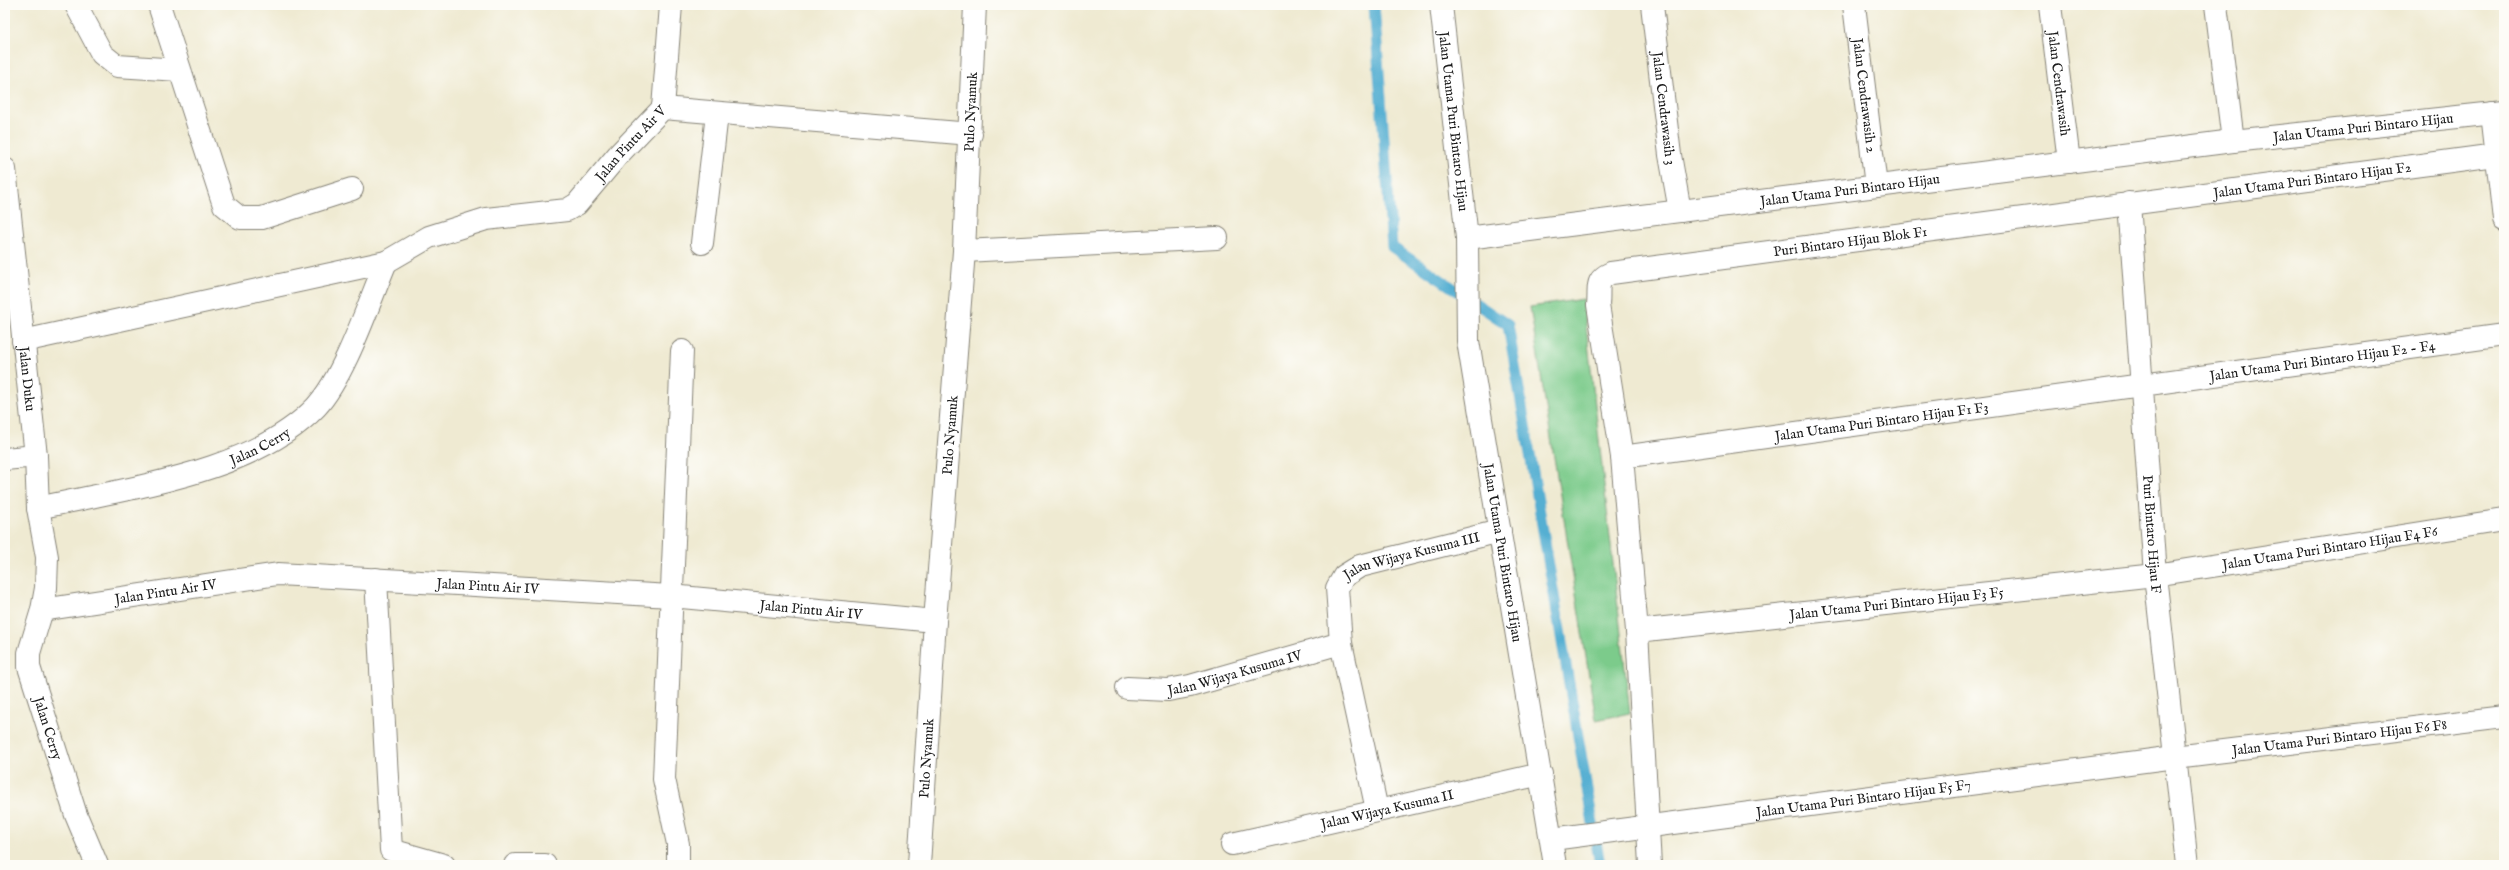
<svg xmlns="http://www.w3.org/2000/svg" width="2509" height="870" font-family="'IM FELL English',serif">
  <rect width="100%" height="100%" fill="#fdfcf7"/>
  <filter id="ink" filterUnits="userSpaceOnUse"><feTurbulence type="fractalNoise" baseFrequency=".025" numOctaves="2"/><feDisplacementMap in="SourceGraphic" scale="8" xChannelSelector="R" yChannelSelector="G"/><feConvolveMatrix kernelMatrix="1 2 1 2 8 2 1 2 1" color-interpolation-filters="sRGB"/></filter>
  <filter id="wash" filterUnits="userSpaceOnUse"><feTurbulence type="fractalNoise" baseFrequency=".012" numOctaves="4" result="noise"/><feDisplacementMap in="SourceGraphic" scale="16" xChannelSelector="R" yChannelSelector="G"/><feGaussianBlur stdDeviation="0.9" result="paint"/><feColorMatrix in="noise" values="0 0 0 0 0 0 0 0 0 0 0 0 0 0 0 0 0 1.4 0 .05"/><feComposite in="paint" operator="in"/></filter>
  <g filter="url(#wash)">
    <rect width="100%" height="100%" fill="#efead2"/>
    <path fill="#7ccb8b" stroke="#4c7454" d="M1583,299L1630,713L1596,720L1530,307Z"/>
    <g fill="none" stroke-linecap="round" stroke-linejoin="round">
      <path stroke="#55afd2" stroke-width="11" d="M1374,5L1392,247L1508,325L1600,865"/>
    </g>
  </g>
  <g filter="url(#ink)">
    <g fill="none" stroke-linecap="round" stroke-linejoin="round">
      <g stroke="#868377" stroke-width="24">
        <g id="minor">
          <path d="M76,5L102,54L117,66L179,70"/>
          <path d="M159,5L224,205L240,218H262L352,189"/>
          <path id="s1" d="M1441,5L1467,238L1468,341L1555,865"/>
          <path id="s2" d="M1652,5L1670,155L1680,211"/>
          <path id="s3" d="M1854,5L1876,186"/>
          <path id="s4" d="M2050,5L2069,162"/>
          <path d="M2216,5L2233,141"/>
          <path d="M663,108L671,5"/>
          <path d="M2492,113L2504,220"/>
          <path id="s5" d="M5,169L36,456L38,508L47,557L46,588L42,610L29,653V667L76,815L97,865"/>
          <path id="s6" d="M2129,203L2155,575L2187,865"/>
          <path id="s7" d="M1467,238L2233,141L2504,112"/>
          <path d="M702,243L717,114"/>
          <path d="M964,251L1217,238"/>
          <path id="s8" d="M23,341L386,262L429,237L486,219L567,210L577,204L618,155L663,108L971,134"/>
          <path id="s9" d="M1622,457L2504,335"/>
          <path d="M5,459L36,456"/>
          <path id="s10" d="M38,508C125,488 252,474 316,407C345,376 369,302 386,262"/>
          <path d="M376,579L391,850L444,865"/>
          <path id="s11" d="M42,610L278,574L671,596L935,621"/>
          <path id="s12" d="M1637,631L2155,575L2504,520"/>
          <path id="s13" d="M1127,688L1168,690L1190,686L1341,643"/>
          <path id="s14" d="M1377,810L1341,643L1337,588L1344,576L1360,566L1500,531"/>
          <path id="s15" d="M1552,839L2175,757L2504,717"/>
          <path id="s16" d="M1232,844L1541,774"/>
          <path d="M515,865H545"/>
          <path d="M678,865V844L664,779L682,351"/>
          <path id="s17" d="M919,865L935,621L964,251L975,5"/>
          <path id="s18" d="M1650,865L1637,631L1622,457L1598,305C1600,289 1594,280 1611,273L2496,155"/>
        </g>
      </g>
      <use href="#minor" stroke="#fff" stroke-width="22"/>
    </g>
  </g>
  <g text-anchor="middle" stroke-width="3" stroke-linejoin="round" paint-order="stroke">
    <g font-size="14" fill="#1c1c1c" stroke="#fdfcf7">
      <text dy="5" stroke="none"><textPath href="#s4" startOffset="79">Jalan Cendrawasih</textPath></text>
      <text dy="5" stroke="none"><textPath href="#s3" startOffset="91">Jalan Cendrawasih 2</textPath></text>
      <text dy="5" stroke="none"><textPath href="#s2" startOffset="104">Jalan Cendrawasih 3</textPath></text>
      <text dy="5" stroke="none"><textPath href="#s17" startOffset="755">Pulo Nyamuk</textPath></text>
      <text dy="5" stroke="none"><textPath href="#s1" startOffset="117">Jalan Utama Puri Bintaro Hijau</textPath></text>
      <text dy="5" stroke="none"><textPath href="#s7" startOffset="903">Jalan Utama Puri Bintaro Hijau</textPath></text>
      <text dy="5" stroke="none"><textPath href="#s8" startOffset="655">Jalan Pintu Air V</textPath></text>
      <text dy="5" stroke="none"><textPath href="#s18" startOffset="1308">Jalan Utama Puri Bintaro Hijau F2</textPath></text>
      <text dy="5" stroke="none"><textPath href="#s7" startOffset="386">Jalan Utama Puri Bintaro Hijau</textPath></text>
      <text dy="5" stroke="none"><textPath href="#s18" startOffset="842">Puri Bintaro Hijau Blok F1</textPath></text>
      <text dy="5" stroke="none"><textPath href="#s9" startOffset="707">Jalan Utama Puri Bintaro Hijau F2 - F4</textPath></text>
      <text dy="5" stroke="none"><textPath href="#s5" startOffset="211">Jalan Duku</textPath></text>
      <text dy="5" stroke="none"><textPath href="#s9" startOffset="262">Jalan Utama Puri Bintaro Hijau F1 F3</textPath></text>
      <text dy="5" stroke="none"><textPath href="#s17" startOffset="431">Pulo Nyamuk</textPath></text>
      <text dy="5" stroke="none"><textPath href="#s10" startOffset="231">Jalan Cerry</textPath></text>
      <text dy="5" stroke="none"><textPath href="#s6" startOffset="332">Puri Bintaro Hijau F</textPath></text>
      <text dy="5" stroke="none"><textPath href="#s12" startOffset="698">Jalan Utama Puri Bintaro Hijau F4 F6</textPath></text>
      <text dy="5" stroke="none"><textPath href="#s1" startOffset="552">Jalan Utama Puri Bintaro Hijau</textPath></text>
      <text dy="5" stroke="none"><textPath href="#s14" startOffset="311">Jalan Wijaya Kusuma III</textPath></text>
      <text dy="5" stroke="none"><textPath href="#s11" startOffset="449">Jalan Pintu Air IV</textPath></text>
      <text dy="5" stroke="none"><textPath href="#s11" startOffset="125">Jalan Pintu Air IV</textPath></text>
      <text dy="5" stroke="none"><textPath href="#s12" startOffset="261">Jalan Utama Puri Bintaro Hijau F3 F5</textPath></text>
      <text dy="5" stroke="none"><textPath href="#s11" startOffset="773">Jalan Pintu Air IV</textPath></text>
      <text dy="5" stroke="none"><textPath href="#s13" startOffset="110">Jalan Wijaya Kusuma IV</textPath></text>
      <text dy="5" stroke="none"><textPath href="#s5" startOffset="567">Jalan Cerry</textPath></text>
      <text dy="5" stroke="none"><textPath href="#s15" startOffset="794">Jalan Utama Puri Bintaro Hijau F6 F8</textPath></text>
      <text dy="5" stroke="none"><textPath href="#s17" startOffset="107">Pulo Nyamuk</textPath></text>
      <text dy="5" stroke="none"><textPath href="#s15" startOffset="314">Jalan Utama Puri Bintaro Hijau F5 F7</textPath></text>
      <text dy="5" stroke="none"><textPath href="#s16" startOffset="159">Jalan Wijaya Kusuma II</textPath></text>
    </g>
  </g>
  <rect width="2509" height="870" fill="none" stroke="#fdfcf7" stroke-width="20"/>
</svg>
